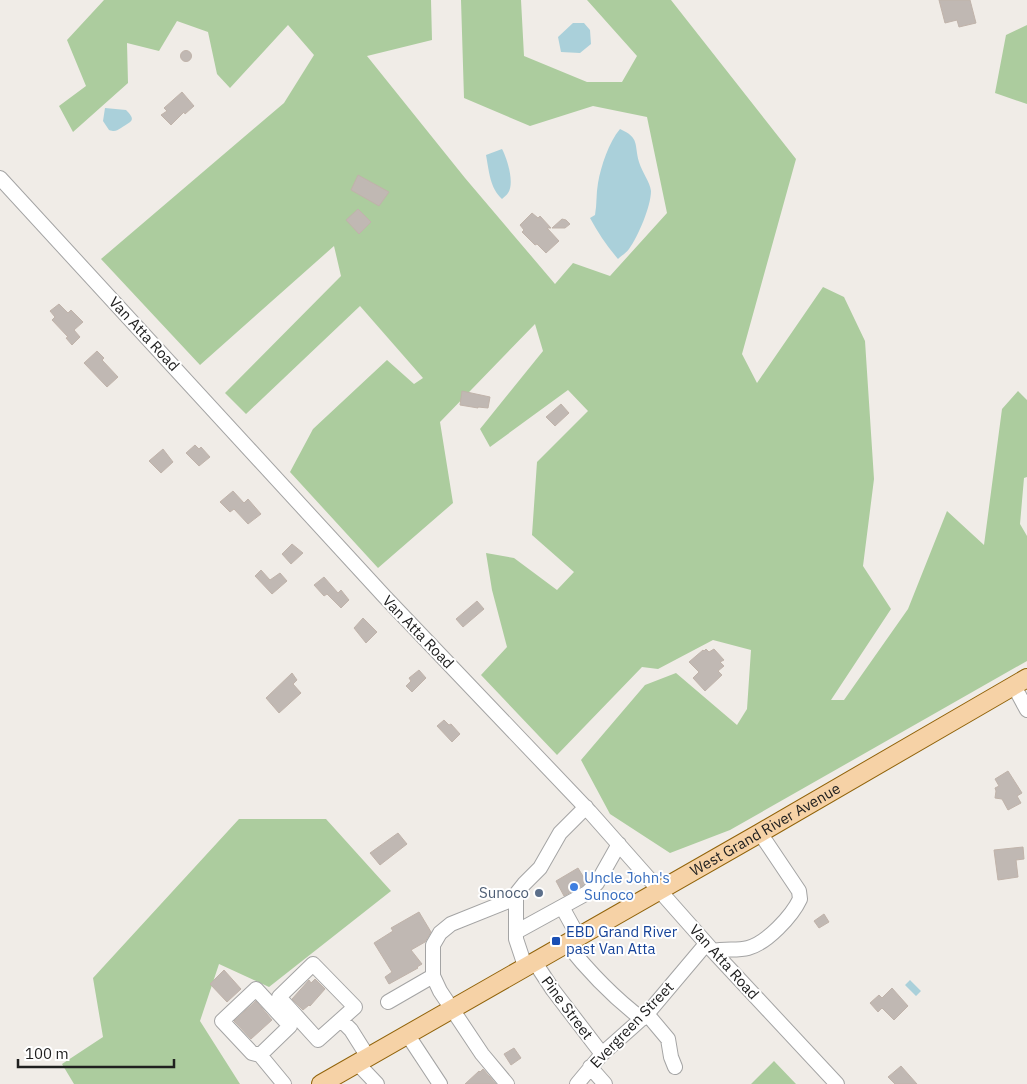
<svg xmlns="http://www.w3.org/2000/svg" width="1027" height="1084" font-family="'IBM Plex Sans',sans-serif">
  <rect width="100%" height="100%" fill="#f0ece7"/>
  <path fill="#accc9e" d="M104,0H431L432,40L367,56L465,178L555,284L573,263L610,276L667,213L647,117L593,106L530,126L464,98L461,0H521L524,56L587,82H622L637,56L587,0H671L796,159L742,354L757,383L823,287L844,297L865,341L874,479L863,566L891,609L831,700H844L908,609L947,511L984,545L1002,409L1018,391L1027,400V477L1024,478L1020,524L1027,536V661L730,830L670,853L610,814L581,760L645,685L676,673L737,725L747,709L751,650L713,640L658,669L642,667L557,755L481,675L507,647L492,590L486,553L514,558L557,590L574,572L532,535L537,462L588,411L568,390L490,447L480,429L543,351L535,324L440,422L453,503L378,568L290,472L313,429L387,360L414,384L423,378L360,306L246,414L225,393L341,276L334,246L200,365L101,259L284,103L314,55L288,25L230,88L217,74L208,32L177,21L159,51L127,43L128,83L73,132L59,106L86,86L67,40Z
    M1027,25V104L995,93L1006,35Z
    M239,819H326L391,891L269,987L219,964L200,1021L240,1084H74L62,1064L103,1037L93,978Z
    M774,1061L796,1084H751Z"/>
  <path fill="#aad0da" d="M573,23H584L590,30L591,44L580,53L561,52L558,37Z
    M105,108L126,110C137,121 131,121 121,128C116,131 115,132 109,130L103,121Z
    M620,129C640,138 634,144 639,162C642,172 650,182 651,191C651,206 638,237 629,249C626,253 621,256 618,259C607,246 598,233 590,218L595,215C597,204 596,194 598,183C601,166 609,142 620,129Z
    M502,149C507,158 515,183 508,193C507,195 504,197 502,199C490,188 489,171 486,155Z
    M910,980L921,991L916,996L905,985Z"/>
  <path fill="#c0b8b3" stroke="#c0b3aa" d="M939,0H970L976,23L959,27L957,20L945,23Z
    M180.5 56a5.5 5.5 0 1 1 11 0a5.5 5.5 0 1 1-11 0Z
    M182,92L194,106L185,114L184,112L171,125L161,115L167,111L164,108Z
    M358,175L389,192L379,206L351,190Z
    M358,209L371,222L359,234L346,220Z
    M532,213L538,218L540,216L551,228H547L559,241L546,253L537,244L535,245L522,232L524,230L520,225Z
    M562,219L566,220L570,224L565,228H552Z
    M59,304L68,313L71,310L83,322L74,330L80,337L72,345L66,338L68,337L52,320L55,317L50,311Z
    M97,351L104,358L102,360L118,377L107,387L84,363Z
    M462,391L490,397L488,408L478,407V408L460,405Z
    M561,404L569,413L555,426L546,417Z
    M195,445L199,449L201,447L210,457L199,466L186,453Z
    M163,449L173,462L161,473L149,461Z
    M233,491L244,503L248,499L261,514L248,524L234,509L230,512L220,502Z
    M292,544L303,553L291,564L282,554Z
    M261,570L270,580L280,573L287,581L272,594L255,576Z
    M324,577L338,593L341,590L349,600L341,608L327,594L324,596L314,585Z
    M477,601L484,609L463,627L456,619Z
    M363,618L377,632L366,643L354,628Z
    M706,649L709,652L714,649L724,660L720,662L724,666L718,671L722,675L705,691L693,678L699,672L689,662L703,650L704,651Z
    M419,670L426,678L412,692L406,686L411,681L409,678Z
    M292,673L297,680L293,684L301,693L279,713L266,698Z
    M444,720L449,725L451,724L460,734L452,742L437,726Z
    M1008,771L1022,793L1017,796L1021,803L1008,810L1002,799L995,798L996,791L995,788L999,786L995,779Z
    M398,833L407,844L380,865L370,853Z
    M1023,847L1024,859L1016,860L1018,877L998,880L994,850Z
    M578,868L586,881L582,886L564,896L556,881Z
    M419,912L431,932L425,942L411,950L422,964L417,967L418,968L389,984L385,977L392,972L374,943L393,931L391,928Z
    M824,914L829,922L819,928L814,921Z
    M224,970L241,989L227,1002L210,984Z
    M315,979L325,989L310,1006L309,1005L303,1010L292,999L309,980L311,983Z
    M892,988L908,1006L894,1020L882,1008L878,1012L870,1003L879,995L882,998Z
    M256,1001L272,1020L251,1039L234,1021Z
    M514,1048L521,1058L511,1065L504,1054Z
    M901,1066L917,1084H895L888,1077Z
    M483,1069L496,1084H465L479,1071L480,1072Z"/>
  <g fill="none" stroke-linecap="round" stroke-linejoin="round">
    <g stroke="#a4a4a4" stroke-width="16">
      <path id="minor" d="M0,178L385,597L590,812L713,951L837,1084
        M1014,686L1027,710
        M562,907L578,936
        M516,932L587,893L597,883L619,844
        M566,943C589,972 613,997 642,1019
        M713,951C725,948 737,951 748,948C767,943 792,916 800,899L799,891L760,833
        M534,961L553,990L602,1054
        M313,964L355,1007L318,1040L279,997Z
        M525,966L516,939V894L524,884L540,868L560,833L586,807
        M388,1002L433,976
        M647,1014L668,1039L671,1057L675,1067
        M341,1020L351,1030L368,1057
        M407,1034L440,1084
        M260,1055L290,1026L256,989L222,1021L252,1053L260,1055L284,1084
        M357,1063L377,1084
        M590,1067L605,1084
        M507,1084L482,1054L440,991L433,976V945L440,933L451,924L516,898
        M577,1084L602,1054L647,1014L706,944"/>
    </g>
    <g stroke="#91630a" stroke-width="20">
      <g id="major">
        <path id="s1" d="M321,1084L760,833L1027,678"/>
      </g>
    </g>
    <use href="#minor" stroke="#fff" stroke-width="14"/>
    <use href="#major" stroke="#f6d2a6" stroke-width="18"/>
  </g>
  <circle fill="#3f7fe0" stroke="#fff" stroke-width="2" cx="574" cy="887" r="5"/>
  <circle fill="#5c6f8a" stroke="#fff" stroke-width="2" cx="539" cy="893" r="5"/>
  <rect fill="#1a4fb4" stroke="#fff" stroke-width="2" x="551" y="936" width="10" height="10" rx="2.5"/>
  <g text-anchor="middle" stroke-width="4" stroke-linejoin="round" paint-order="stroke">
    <g font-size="15" fill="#202020" stroke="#fff">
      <text transform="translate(144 334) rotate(47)" y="5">Van Atta Road</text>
      <text transform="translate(418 632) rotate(46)" y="5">Van Atta Road</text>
      <text dy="5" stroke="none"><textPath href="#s1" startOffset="512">West Grand River Avenue</textPath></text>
      <text transform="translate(724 962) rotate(48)" y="5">Van Atta Road</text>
      <text transform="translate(567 1008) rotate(53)" y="5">Pine Street</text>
      <text transform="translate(632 1025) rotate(-46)" y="5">Evergreen Street</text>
    </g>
    <g font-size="15" fill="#366cbe" stroke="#fff" text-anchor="start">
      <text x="584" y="883">Uncle John's<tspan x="584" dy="17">Sunoco</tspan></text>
    </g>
    <g font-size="15" fill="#4e5e75" stroke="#fff" text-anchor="end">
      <text x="529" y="898">Sunoco</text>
    </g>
    <g font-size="15" fill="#164399" stroke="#fff" text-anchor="start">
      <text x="566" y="937">EBD Grand River<tspan x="566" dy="17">past Van Atta</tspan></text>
    </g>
  </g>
  <path d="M18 1059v8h156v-8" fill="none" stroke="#202020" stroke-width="2.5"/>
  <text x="25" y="1059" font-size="15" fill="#202020" stroke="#ffffff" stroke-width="4" paint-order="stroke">100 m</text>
</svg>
